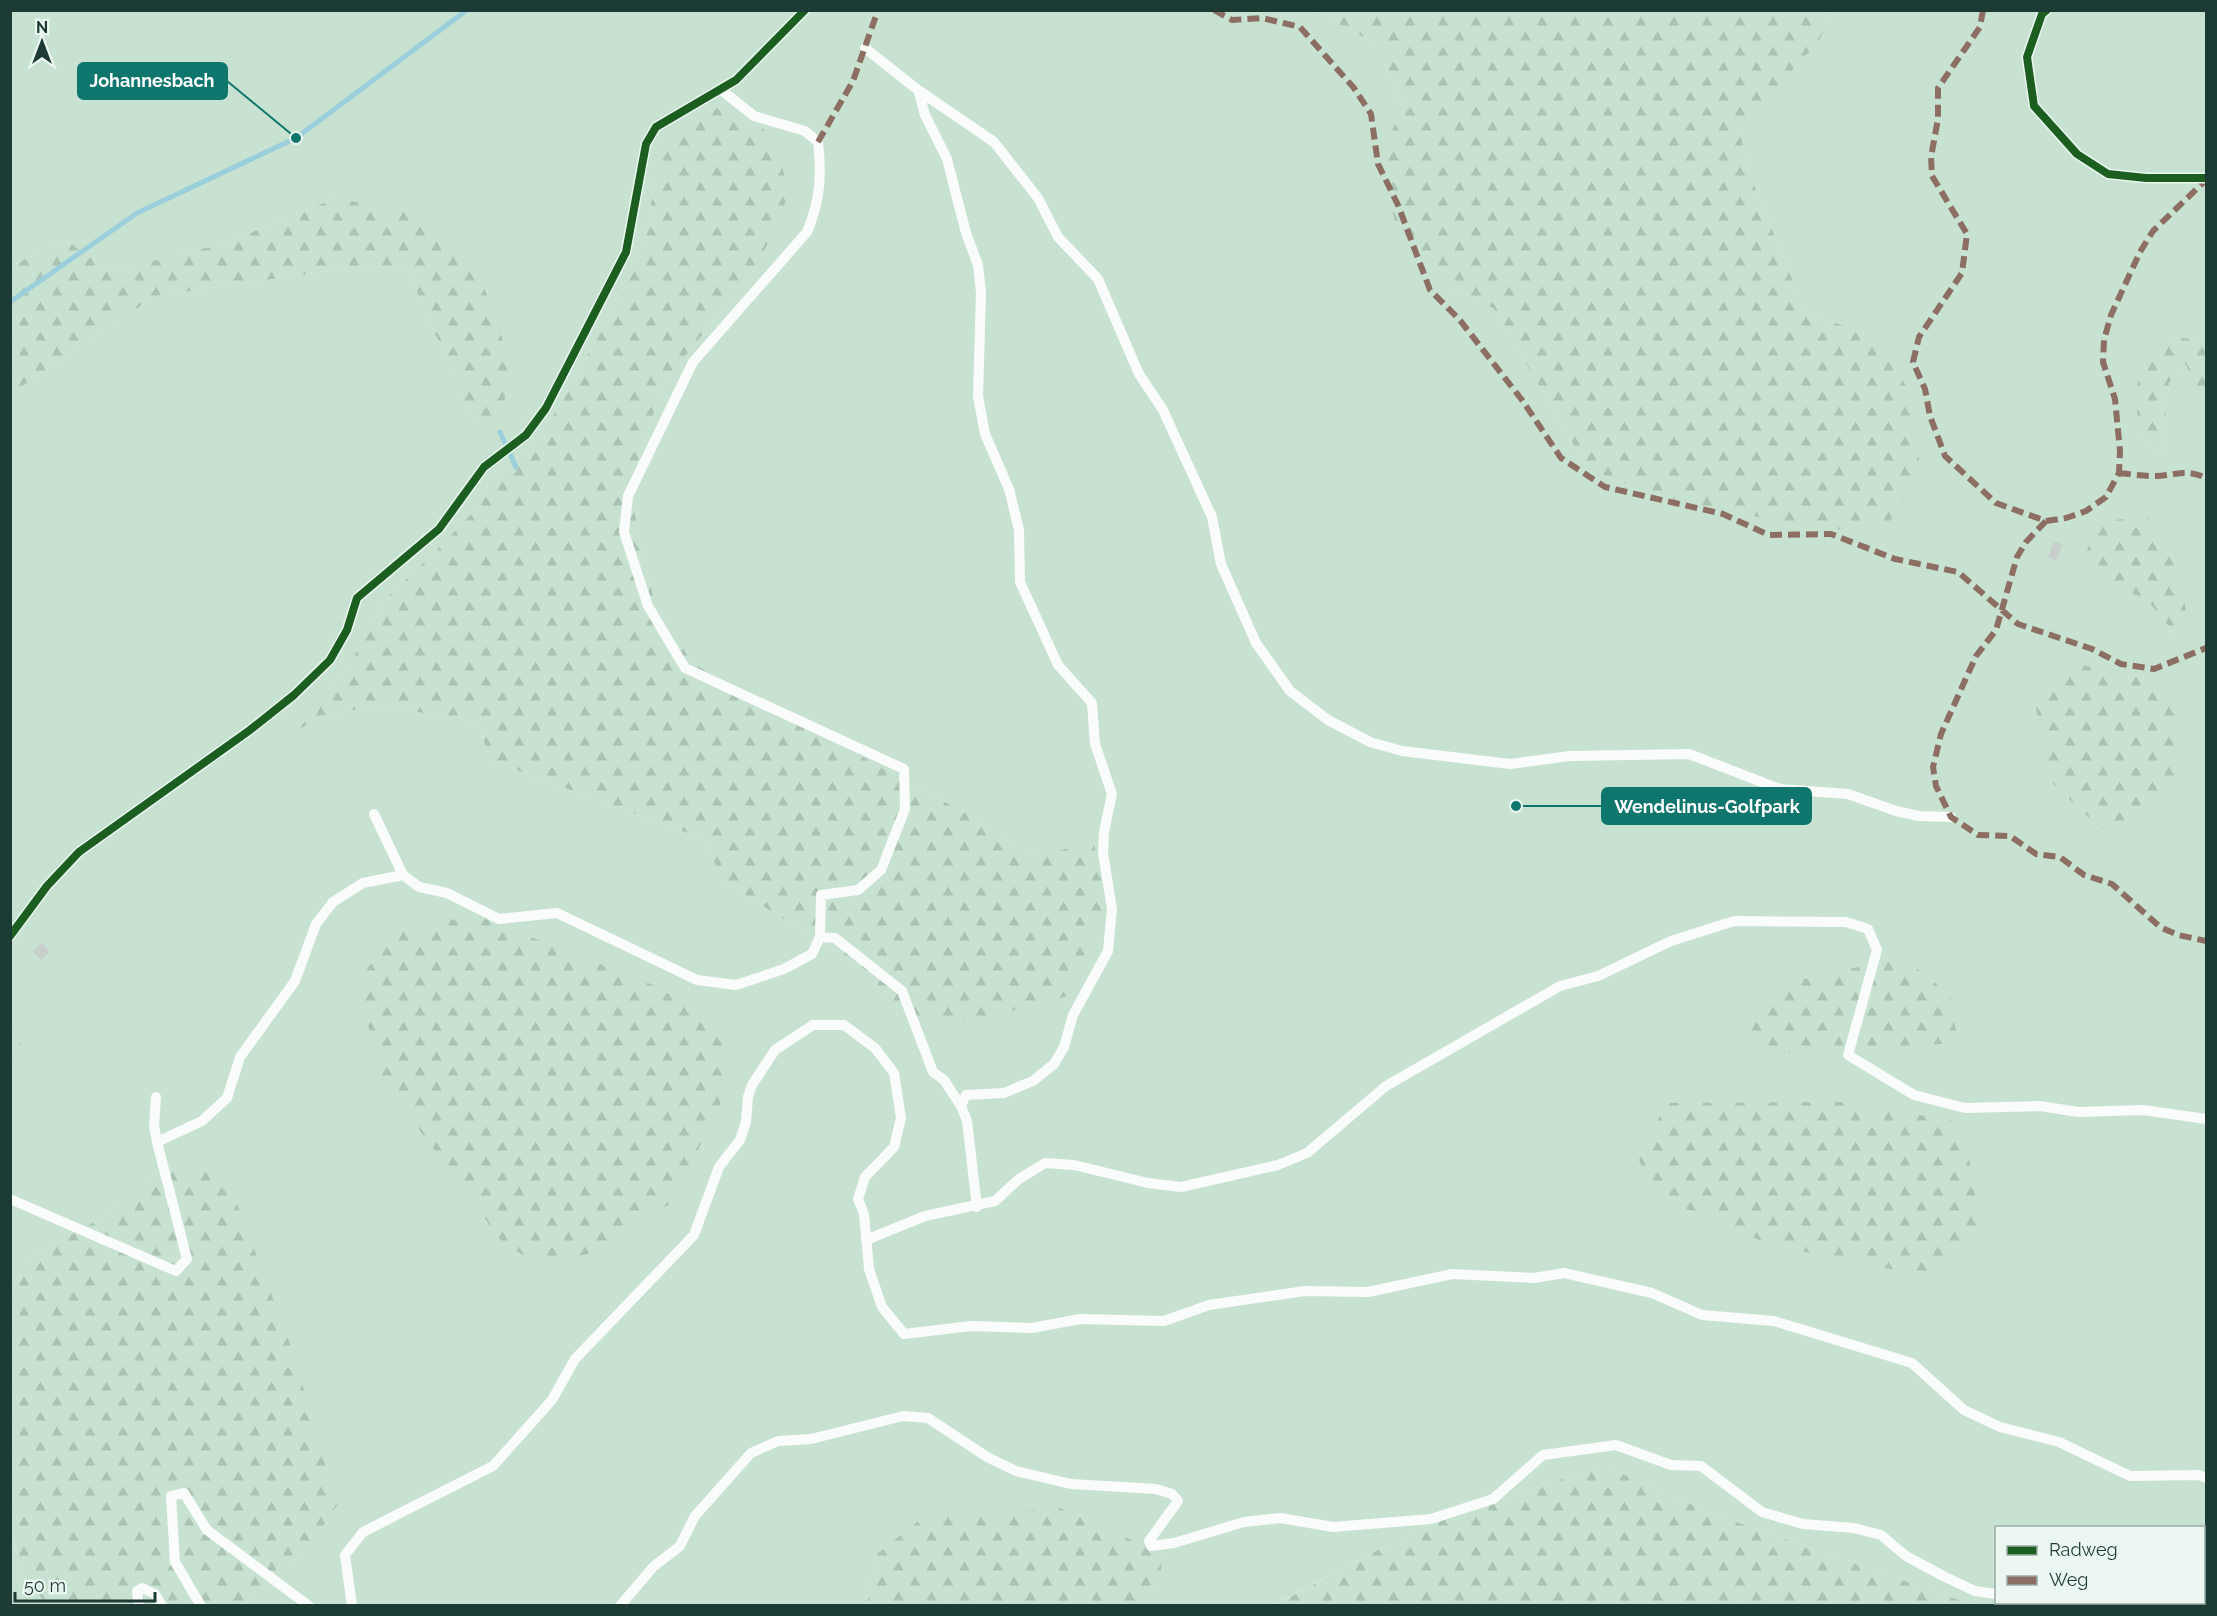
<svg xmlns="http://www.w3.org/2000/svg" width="2217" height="1616" font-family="Raleway,sans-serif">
  <defs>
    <pattern id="forest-firs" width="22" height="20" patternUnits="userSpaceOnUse" patternTransform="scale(1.5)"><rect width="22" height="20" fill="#c7e2d0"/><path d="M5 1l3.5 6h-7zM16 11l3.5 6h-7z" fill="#aac3b3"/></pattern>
  </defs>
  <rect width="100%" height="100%" fill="#e0e6e4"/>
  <path fill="#c7e2d0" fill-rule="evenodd" d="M10,11H1315L1378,45L1402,105L1382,158L1447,286L1493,308L1588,469L1872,337L1805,311L1746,165L1740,127L1819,41L1832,11H2206V342L2172,336L2137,434L2161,457L2169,383L2186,362L2206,404V1605H1973L1708,1512L1603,1465L1420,1528L1273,1605H1157L1163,1554L875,1556L867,1605H242L309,1547L159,1167L107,1215L27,1259L11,1294L10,1076L22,1039L10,1014L11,394L155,296L363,266L407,269L475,425L483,436L509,358L336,198L225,243L110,272L66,240L11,266ZM739,110L775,138L759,263L663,384L629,488L654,600L692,663L965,813L1033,856L1094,844L898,1014L867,971L723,881L704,839L489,760L479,723L380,705L321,716L324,690L351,663L382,602L433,554L471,514L492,478L525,453L553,416L623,293L646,237L657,166ZM2128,590L2187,617L2174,635L2152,603ZM1996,1528H2204V1602H1996Z
    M10,1535L24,1575L47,1605H11Z"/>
  <path fill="url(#forest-firs)" d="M1315,11H1832L1819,41L1740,128L1746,165L1805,311L1873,337L1914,397L1920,473L1886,528L1824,530L1660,497L1588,469L1493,308L1447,286L1400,248L1382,158L1402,104L1378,45Z
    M725,104L739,110L775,138L789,194L759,263L663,384L629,488L654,600L692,663L965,813L1033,856L1094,843L1106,901L1068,996L960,1024L898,1014L867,971L723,881L704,839L489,760L479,723L380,705L321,716L283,739L279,727L324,690L351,663L382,602L433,554L471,514L492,478L525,453L553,416L623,293L646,237L657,166L666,142L687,124Z
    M336,198L406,212L479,273L509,358L503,414L483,437L475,425L407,269L363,266L155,296L11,394V266L66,240L110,272L225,243Z
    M2172,336L2206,342V404L2185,363L2169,383L2161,457L2137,434L2138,364Z
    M2147,516L2179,572L2187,617L2175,635C2153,605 2145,591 2106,589L2082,562L2099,522Z
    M2075,664L2158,677L2182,717L2176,787L2131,826L2100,828L2051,782L2034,699Z
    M475,915L653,985L723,1024L730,1083L673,1202L592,1253L540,1265L503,1243L380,1077L358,980L398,931Z
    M1903,957L1950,995L1958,1043L1763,1055L1750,1026L1778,985Z
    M11,1014L22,1039L11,1076L10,1014Z
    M1841,1102L1963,1122L1981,1231L1935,1278L1771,1245L1652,1194L1638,1157L1667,1103Z
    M159,1167L225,1172L292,1349L337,1505L309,1547L242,1605H47L24,1575L11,1535V1294L27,1259L107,1215Z
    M1603,1465L1708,1512L1973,1605L1273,1606L1420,1528Z
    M1060,1508L1163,1554L1157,1605L867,1606L875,1556L922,1518Z"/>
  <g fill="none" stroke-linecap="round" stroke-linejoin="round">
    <path stroke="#9acfdb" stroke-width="5" d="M10,302L137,213L296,138L467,10
      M500,432L516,467"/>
  </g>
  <path fill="#c7cecb" d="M2054,541L2063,545L2056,560L2048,557Z
    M42,943L50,952L41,960L33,951Z"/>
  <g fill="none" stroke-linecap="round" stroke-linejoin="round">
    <path stroke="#fafbfb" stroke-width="10" d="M865,48L918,90L925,115L947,159L966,233L978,265L981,293L978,396L985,434L1009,489L1019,530L1020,582L1058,665L1092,703L1095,744L1112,794L1104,832L1103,853L1112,909L1108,951L1073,1015L1064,1047L1054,1064L1033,1081L1004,1093L966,1095L961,1106L967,1121L977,1207
      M720,89L754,116L805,131L818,142C822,175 820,202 807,232L693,362L628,496L624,532L648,606L685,668L904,769L905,809L881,870L858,890L821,895L820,937
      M918,90L994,142L1038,198L1058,237L1098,279L1139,374L1163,410L1212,517L1221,564L1256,643L1290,691L1328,720L1370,742L1402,751L1510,764L1570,756L1689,754L1780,789L1848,794L1896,811L1919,816L1951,817
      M374,814L403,875
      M156,1097L154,1126L157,1142
      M10,1199L176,1271L187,1259L157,1142L202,1121L227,1098L240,1057L295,981L316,924L333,902L363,883L403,875L419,887L447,893L499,919L557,913L697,980L736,985L784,969L812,954L820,937L835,938L902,991L933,1072L944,1080L961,1106
      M866,1240L925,1216L995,1201L1019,1179L1045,1163L1074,1165L1148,1183L1181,1187L1278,1165L1307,1153L1386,1086L1560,986L1598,976L1671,941L1734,921L1846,922L1868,929L1877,950L1848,1055L1914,1095L1965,1108L2040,1106L2078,1112L2143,1110L2206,1119
      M2046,1602L2064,1606
      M139,1606L137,1591L142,1588L155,1594L162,1606
      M201,1606L175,1562L171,1496L184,1493L207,1530L309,1606
      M352,1606L345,1555L363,1532L493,1466L552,1400L575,1359L694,1235L719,1167L740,1140L746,1122L748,1097L752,1085L775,1050L813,1025H844L875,1048L894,1073L901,1118L894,1147L865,1177L858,1199L864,1214L869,1269L882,1307L904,1334L971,1326L1032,1328L1080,1319L1164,1321L1209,1305L1305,1291L1368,1292L1452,1274L1534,1278L1564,1273L1652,1293L1702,1315L1774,1321L1912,1363L1964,1410L2000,1427L2059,1442L2130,1476L2199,1475L2206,1478
      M620,1606L653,1567L680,1546L695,1516L751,1453L778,1441L811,1439L903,1416L928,1418L987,1457L1016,1471L1071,1484L1156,1489L1172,1494L1178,1501L1149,1541L1151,1546L1174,1543L1244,1522L1280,1518L1333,1527L1431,1519L1493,1499L1543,1455L1616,1445L1671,1465L1701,1466L1762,1512L1803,1524L1854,1528L1881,1535L1906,1556L1945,1577L1975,1591L1996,1594"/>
    <path stroke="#8d6e63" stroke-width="6" stroke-dasharray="12 6" stroke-linecap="butt" d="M1214,10L1232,20L1262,18L1300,27L1354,88L1371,114L1378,164L1398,205L1430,290L1459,319L1522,400L1561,458L1605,487L1723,514L1769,535L1831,534L1895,559L1958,572L2018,624L2092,649L2121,664L2154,669L2206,648
      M1983,10L1980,27L1938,88V119L1931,157L1932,176L1967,234L1962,273L1919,337L1913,362L1925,389L1930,416L1945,456L1996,503L2046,521L2066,518L2086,511L2106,497L2119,473L2120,451L2115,399L2103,362L2104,340L2111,315L2140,252L2153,231L2206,180
      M818,142L853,81L878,10
      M2119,473C2130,474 2142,476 2154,476C2175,476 2185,468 2206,478
      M2046,521L2026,542L2017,557L1996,630L1976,656L1941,734L1933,767L1936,786L1951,817L1978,835L2010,836L2036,854L2060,857L2084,875L2112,884L2160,927L2178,935L2206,941"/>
    <g stroke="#ecf7f2" stroke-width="11">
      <path id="cycleway" d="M2047,10L2042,14L2027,57L2034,106L2077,154L2108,174L2146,178H2206
        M10,936L47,886L79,852L250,730L294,695L330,660L347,630L357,598L439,529L484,467L526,435L546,408L626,252L646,144L656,127L736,80L805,10"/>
    </g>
    <use href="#cycleway" stroke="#1b5e20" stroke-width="8"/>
  </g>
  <path fill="none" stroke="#0f766e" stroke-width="2" d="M296 138L227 81M1516 806L1602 806"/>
  <g fill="#0f766e" stroke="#ecf7f2" stroke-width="2">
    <circle cx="296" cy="138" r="6"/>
    <circle cx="1516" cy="806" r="6"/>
  </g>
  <g fill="#0f766e" stroke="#0f766e" stroke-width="2">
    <rect x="78" y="63" width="149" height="36" rx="6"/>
    <rect x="1602" y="788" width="209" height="36" rx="6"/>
  </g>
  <g font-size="18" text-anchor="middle" font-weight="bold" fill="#fff">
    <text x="152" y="87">Johannesbach</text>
    <text x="1707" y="813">Wendelinus-Golfpark</text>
  </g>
  <rect width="2217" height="1616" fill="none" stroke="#1c3b34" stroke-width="24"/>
  <rect x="1995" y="1526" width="210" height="78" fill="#ecf7f2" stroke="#99aca6" stroke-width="1.5"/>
  <rect x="2007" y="1546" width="30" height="9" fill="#1b5e20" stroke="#99aca6" stroke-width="1.5"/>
  <text x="2049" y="1556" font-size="18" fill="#1c3b34">Radweg</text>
  <rect x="2007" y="1576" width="30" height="9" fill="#8d6e63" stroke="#99aca6" stroke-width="1.5"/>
  <text x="2049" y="1586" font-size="18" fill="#1c3b34">Weg</text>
  <g transform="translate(42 42)" stroke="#ecf7f2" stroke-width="4.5" paint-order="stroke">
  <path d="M0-4.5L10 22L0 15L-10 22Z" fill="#1c3b34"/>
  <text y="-9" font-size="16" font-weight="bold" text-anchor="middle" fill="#1c3b34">N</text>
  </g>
  <path d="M15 1592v9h140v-9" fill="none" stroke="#1c3b34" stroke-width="3"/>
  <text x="24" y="1592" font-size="18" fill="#1c3b34" stroke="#ecf7f2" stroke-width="4.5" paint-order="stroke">50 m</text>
</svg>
